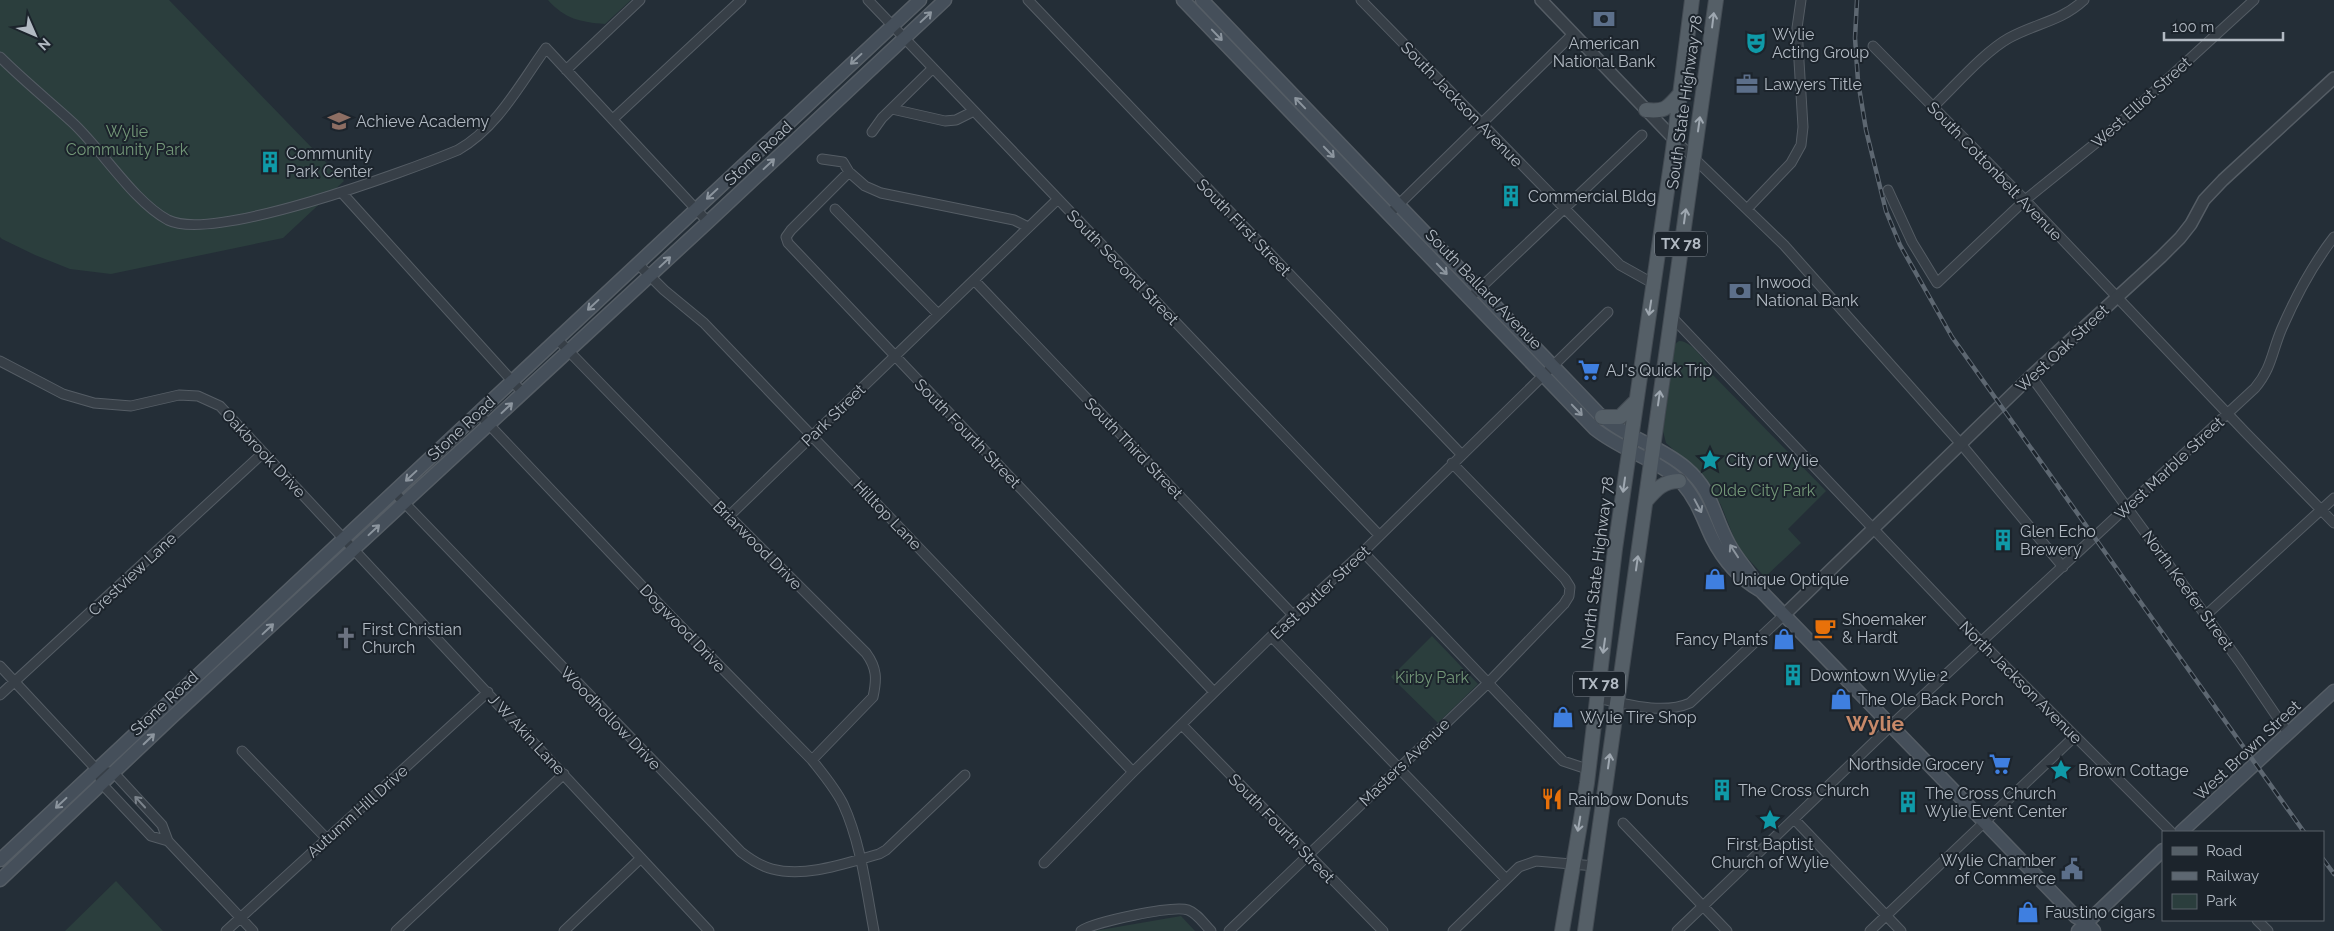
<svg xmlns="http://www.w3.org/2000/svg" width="2334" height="931" font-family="Raleway,sans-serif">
  <rect width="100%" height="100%" fill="#242e37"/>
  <path fill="#2b3e3d" d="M0,0H169L344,181L283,238L111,274L70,269L35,255L2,239L0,237Z
    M548,0H631L605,24C580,22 565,19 548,0Z
    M1679,341C1691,340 1708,363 1712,374L1826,491L1788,529L1801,543L1765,577L1738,548L1721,505L1704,477L1666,443L1663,431L1675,344Z
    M1432,636L1478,684L1438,723L1391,677Z
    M116,881L163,931H65Z
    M1181,916L1195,931H1093H1094Z"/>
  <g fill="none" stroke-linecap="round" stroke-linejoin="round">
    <g stroke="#555d65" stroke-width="11">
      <path id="minor" d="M868,0L1379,535
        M1028,0L1461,454
        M1361,0L1620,265L1654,284
        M1873,46L2025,200L2245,432L2334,523
        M0,57C23,80 49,101 73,123C102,150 134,202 168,220C214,243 407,171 458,150C497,128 520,84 546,48L708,222
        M566,70L640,0
        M1933,107C1955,86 1984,52 2009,38C2036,23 2060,22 2084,0
        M892,109L945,121L956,120L974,111
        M613,119L741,0
        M872,132L882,118L933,68
        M1674,139L1784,245L1961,444L2063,567
        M822,159L843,162L849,172L865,186L881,193L1014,220L1028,227
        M849,172L791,230L786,237L788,243L1214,692
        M1888,190L1912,242L1937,283L2025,200L2112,130L2254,0
        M343,194L523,393
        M835,209L938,314
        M1747,209L1791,163L1801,145L1803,127L1797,28L1801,0
        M1389,214L1572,35
        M638,264L664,290L704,323L1133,772
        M974,280L1293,615
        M1475,293L1642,135
        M1671,316L1981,642L2171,832
        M557,339L729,516L866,653C877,668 877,679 873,697L812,760
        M0,361L63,394L94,403L131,406L179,395L198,396L220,406L709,931
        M2031,376L2239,661L2288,733
        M478,413L660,605L812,760C823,774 835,788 843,804C861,843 866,889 874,931
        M394,492L741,852C750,859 760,866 772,869C806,878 846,863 879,854L886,850L965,775
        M729,516L1058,199
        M1363,552L1556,754L1563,761L1587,769
        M2205,616L2334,498
        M1272,637L1506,879
        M0,666L97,770
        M0,695L263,453
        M1597,698C1626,704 1663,715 1690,703L1784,615
        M1182,725L1383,931
        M242,751L326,838
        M1794,819L1901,931
        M1623,823L1727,931
        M168,841L151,836L102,784L97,770L114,773L162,825L168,841L253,931
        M1044,863L1133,772L1293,615L1363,552L1608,312
        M2257,920L2268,931
        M226,931L488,692
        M396,931L564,774
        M564,931L641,858
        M1081,931C1094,922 1173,905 1188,910C1197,913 1204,924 1211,931
        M1229,931L1488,683L1564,604L1569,596L1570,587L1565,579L1452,463
        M1453,931L1519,867L1536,861L1595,866
        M1677,931L1900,717L2255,388C2272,368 2272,351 2282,328C2296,296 2313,264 2334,237
        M1870,931L2075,736"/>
    </g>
    <g stroke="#555d65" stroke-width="14">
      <path id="tertiary" d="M1541,0L1674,139
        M1784,615L2031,376L2161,257L2180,238L2191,224L2204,200L2223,180L2334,78"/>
    </g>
    <g stroke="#555d65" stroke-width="15">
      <path id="secondary" d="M1183,0L1595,429C1622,451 1658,459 1683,484C1697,500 1703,519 1712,538C1723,560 1740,579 1761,591L2076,917L2087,923L2094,931
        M1202,0L1598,413C1624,437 1659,445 1686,468C1713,491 1713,515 1729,544C1738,561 1752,574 1761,591
        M2181,832L2334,691
        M0,860L920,0
        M0,880L172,717L708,222L945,0
        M2078,931L2163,850"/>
    </g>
    <g stroke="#434b53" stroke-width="16">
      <path id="primary" d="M1646,110C1666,112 1667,108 1680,94
        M1602,417H1620L1636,401
        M1646,501C1656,489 1664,481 1679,481
        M1562,931L1587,783L1615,549L1673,150L1692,0
        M1585,931L1716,0"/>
    </g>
    <use href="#minor" stroke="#373f47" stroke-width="9"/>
    <use href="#tertiary" stroke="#373f47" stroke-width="11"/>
    <use href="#secondary" stroke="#454f5a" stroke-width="12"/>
    <use href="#primary" stroke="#555f67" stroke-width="14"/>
    <g stroke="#5d6771" stroke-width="4.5">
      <path id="rail" d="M1857,0L1855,38L1858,81L1866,130L1886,211L1900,245L1952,337L2304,832
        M2323,859L2334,874"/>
    </g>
    <use href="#rail" stroke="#1c242c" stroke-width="2.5" stroke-dasharray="8" stroke-linecap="butt"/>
  </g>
  <defs><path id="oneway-shaft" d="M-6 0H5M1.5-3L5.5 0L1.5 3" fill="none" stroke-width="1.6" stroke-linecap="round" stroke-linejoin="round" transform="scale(1.25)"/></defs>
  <g stroke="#8c959e">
    <use href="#oneway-shaft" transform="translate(926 17) rotate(-43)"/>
    <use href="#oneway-shaft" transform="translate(1217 35) rotate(46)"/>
    <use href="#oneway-shaft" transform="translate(856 59) rotate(137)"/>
    <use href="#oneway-shaft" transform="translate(1300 103) rotate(-134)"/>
    <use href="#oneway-shaft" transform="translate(1329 152) rotate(46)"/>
    <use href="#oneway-shaft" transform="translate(769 164) rotate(-43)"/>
    <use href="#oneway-shaft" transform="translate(712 194) rotate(137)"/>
    <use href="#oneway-shaft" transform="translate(665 262) rotate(-43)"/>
    <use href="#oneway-shaft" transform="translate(1442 269) rotate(46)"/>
    <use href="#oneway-shaft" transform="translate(593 305) rotate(137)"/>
    <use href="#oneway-shaft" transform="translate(507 408) rotate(-43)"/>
    <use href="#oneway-shaft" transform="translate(1577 410) rotate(46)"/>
    <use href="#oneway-shaft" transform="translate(411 476) rotate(137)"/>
    <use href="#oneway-shaft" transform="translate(1698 506) rotate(62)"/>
    <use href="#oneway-shaft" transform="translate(374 530) rotate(-43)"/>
    <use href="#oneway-shaft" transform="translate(1734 551) rotate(-123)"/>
    <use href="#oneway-shaft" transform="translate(268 629) rotate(-43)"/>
    <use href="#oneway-shaft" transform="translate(149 739) rotate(-44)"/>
    <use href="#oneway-shaft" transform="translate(61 803) rotate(137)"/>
  </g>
  <g stroke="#9fa8b1">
    <use href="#oneway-shaft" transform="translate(1713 20) rotate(-83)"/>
    <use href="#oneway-shaft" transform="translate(1699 124) rotate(-82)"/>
    <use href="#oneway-shaft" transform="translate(1685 216) rotate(-82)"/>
    <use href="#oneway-shaft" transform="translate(1650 308) rotate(99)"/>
    <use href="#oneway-shaft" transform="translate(1659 398) rotate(-82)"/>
    <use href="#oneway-shaft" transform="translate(1624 485) rotate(98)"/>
    <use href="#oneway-shaft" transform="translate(1637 563) rotate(-82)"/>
    <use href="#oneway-shaft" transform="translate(1604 646) rotate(98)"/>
    <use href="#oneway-shaft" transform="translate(1609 761) rotate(-82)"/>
    <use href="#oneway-shaft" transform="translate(1579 824) rotate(100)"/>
  </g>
  <use stroke="#7b838b" href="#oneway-shaft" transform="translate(140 802) rotate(-133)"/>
  <defs>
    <g id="bank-bare" transform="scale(1.725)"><path d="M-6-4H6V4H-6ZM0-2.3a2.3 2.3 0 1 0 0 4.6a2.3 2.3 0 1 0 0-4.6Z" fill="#5c6f8a" stroke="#1c242c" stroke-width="2.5" paint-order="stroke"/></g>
    <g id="theatre-bare" transform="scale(1.725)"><path d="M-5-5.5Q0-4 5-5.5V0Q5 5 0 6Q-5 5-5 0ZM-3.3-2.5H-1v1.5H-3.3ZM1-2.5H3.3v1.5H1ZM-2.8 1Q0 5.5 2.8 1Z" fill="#0f9aa8" stroke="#1c242c" stroke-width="2.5" paint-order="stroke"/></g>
    <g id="office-bare" transform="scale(1.725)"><path d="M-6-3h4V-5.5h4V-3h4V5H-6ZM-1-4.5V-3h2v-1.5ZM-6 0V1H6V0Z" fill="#5c6f8a" stroke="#1c242c" stroke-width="2.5" paint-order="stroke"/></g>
    <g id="school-bare" transform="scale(1.725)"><path d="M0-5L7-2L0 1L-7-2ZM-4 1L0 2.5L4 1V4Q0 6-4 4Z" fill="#8d6e63" stroke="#1c242c" stroke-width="2.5" paint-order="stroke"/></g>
    <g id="building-bare" transform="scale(1.725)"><path d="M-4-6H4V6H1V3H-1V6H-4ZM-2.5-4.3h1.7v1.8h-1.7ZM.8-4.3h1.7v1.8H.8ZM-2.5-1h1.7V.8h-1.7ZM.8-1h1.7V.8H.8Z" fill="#0f9aa8" stroke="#1c242c" stroke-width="2.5" paint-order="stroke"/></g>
    <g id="supermarket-bare" transform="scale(1.725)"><path d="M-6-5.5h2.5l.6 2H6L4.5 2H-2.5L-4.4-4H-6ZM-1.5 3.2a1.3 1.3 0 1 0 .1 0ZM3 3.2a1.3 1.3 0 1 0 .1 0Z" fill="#3f7fe0" stroke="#1c242c" stroke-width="2.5" paint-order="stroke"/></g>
    <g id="sight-bare" transform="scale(1.725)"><path d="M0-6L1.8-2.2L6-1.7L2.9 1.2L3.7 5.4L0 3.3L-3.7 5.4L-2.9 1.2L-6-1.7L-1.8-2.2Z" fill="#0f9aa8" stroke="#1c242c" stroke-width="2.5" paint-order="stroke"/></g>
    <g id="shop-bare" transform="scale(1.725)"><path d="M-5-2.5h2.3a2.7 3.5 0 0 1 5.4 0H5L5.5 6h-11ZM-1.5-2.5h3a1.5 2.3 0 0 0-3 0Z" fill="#3f7fe0" stroke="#1c242c" stroke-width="2.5" paint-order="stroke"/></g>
    <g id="cafe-bare" transform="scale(1.725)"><path d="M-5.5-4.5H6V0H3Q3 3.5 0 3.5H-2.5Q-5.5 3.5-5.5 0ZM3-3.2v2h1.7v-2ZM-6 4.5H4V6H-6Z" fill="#e8710a" stroke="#1c242c" stroke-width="2.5" paint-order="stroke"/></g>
    <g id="church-bare" transform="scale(1.725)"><path d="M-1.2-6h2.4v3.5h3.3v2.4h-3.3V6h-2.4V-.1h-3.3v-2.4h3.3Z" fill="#6b7280" stroke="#1c242c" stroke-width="2.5" paint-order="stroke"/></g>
    <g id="restaurant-bare" transform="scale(1.725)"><path d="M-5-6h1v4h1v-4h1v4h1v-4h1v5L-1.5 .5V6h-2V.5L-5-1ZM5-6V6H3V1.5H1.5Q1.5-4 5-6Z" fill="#e8710a" stroke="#1c242c" stroke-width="2.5" paint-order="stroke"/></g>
    <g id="civic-bare" transform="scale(1.725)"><path d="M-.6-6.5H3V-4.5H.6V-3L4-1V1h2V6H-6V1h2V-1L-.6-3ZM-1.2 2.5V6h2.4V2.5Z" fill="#5c6f8a" stroke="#1c242c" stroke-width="2.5" paint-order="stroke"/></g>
  </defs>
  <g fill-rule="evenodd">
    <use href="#bank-bare" x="1604" y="19"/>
    <use href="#theatre-bare" x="1756" y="43"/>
    <use href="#office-bare" x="1747" y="84"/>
    <use href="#school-bare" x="339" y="121"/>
    <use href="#building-bare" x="270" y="162"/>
    <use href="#building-bare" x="1511" y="196"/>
    <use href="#bank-bare" x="1740" y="291"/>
    <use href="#supermarket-bare" x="1589" y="370"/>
    <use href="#sight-bare" x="1710" y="460"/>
    <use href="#building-bare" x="2003" y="540"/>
    <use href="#shop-bare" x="1715" y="579"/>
    <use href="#cafe-bare" x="1825" y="628"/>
    <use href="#church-bare" x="346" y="638"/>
    <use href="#shop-bare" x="1784" y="639"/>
    <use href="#building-bare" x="1793" y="675"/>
    <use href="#shop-bare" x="1841" y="699"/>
    <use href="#shop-bare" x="1563" y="717"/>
    <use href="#supermarket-bare" x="2000" y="764"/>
    <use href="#sight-bare" x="2061" y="770"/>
    <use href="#building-bare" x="1722" y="790"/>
    <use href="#restaurant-bare" x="1552" y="799"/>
    <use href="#building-bare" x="1908" y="802"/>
    <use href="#sight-bare" x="1770" y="820"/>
    <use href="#civic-bare" x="2072" y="869"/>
    <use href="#shop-bare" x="2028" y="912"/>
  </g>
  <g text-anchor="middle" stroke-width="4" stroke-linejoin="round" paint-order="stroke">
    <g fill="#1c242c" stroke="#858d96" stroke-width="1">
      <rect x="1655" y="231.5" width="52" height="25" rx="4"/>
      <rect x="1573" y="671.5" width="52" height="25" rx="4"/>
    </g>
    <g font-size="15" font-weight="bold" fill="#b2bac3">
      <text x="1681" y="249">TX 78</text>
      <text x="1599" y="689">TX 78</text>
    </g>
    <g font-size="16" fill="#b2bac3" stroke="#1c242c" text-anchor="start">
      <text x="1772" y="40">Wylie<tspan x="1772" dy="18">Acting Group</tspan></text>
      <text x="1604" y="49" text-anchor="middle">American<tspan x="1604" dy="18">National Bank</tspan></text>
      <text x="1764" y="90">Lawyers Title</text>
      <text x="356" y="127">Achieve Academy</text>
      <text x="286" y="159">Community<tspan x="286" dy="18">Park Center</tspan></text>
      <text x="1528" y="202">Commercial Bldg</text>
      <text x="1756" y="288">Inwood<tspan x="1756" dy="18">National Bank</tspan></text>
      <text x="1606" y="376">AJ's Quick Trip</text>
      <text x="1726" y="466">City of Wylie</text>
      <text x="2020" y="537">Glen Echo<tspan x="2020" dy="18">Brewery</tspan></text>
      <text x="1732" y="585">Unique Optique</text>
      <text x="1842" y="625">Shoemaker<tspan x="1842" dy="18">&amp; Hardt</tspan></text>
      <text x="362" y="635">First Christian<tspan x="362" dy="18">Church</tspan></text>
      <text x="1768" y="645" text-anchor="end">Fancy Plants</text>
      <text x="1810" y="681">Downtown Wylie 2</text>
      <text x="1858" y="705">The Ole Back Porch</text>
      <text x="1580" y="723">Wylie Tire Shop</text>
      <text x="1984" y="770" text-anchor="end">Northside Grocery</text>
      <text x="2078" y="776">Brown Cottage</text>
      <text x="1738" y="796">The Cross Church</text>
      <text x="1925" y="799">The Cross Church<tspan x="1925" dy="18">Wylie Event Center</tspan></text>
      <text x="1568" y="805">Rainbow Donuts</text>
      <text x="1770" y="850" text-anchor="middle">First Baptist<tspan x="1770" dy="18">Church of Wylie</tspan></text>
      <text x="2056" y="866" text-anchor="end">Wylie Chamber<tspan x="2056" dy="18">of Commerce</tspan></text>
      <text x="2045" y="918">Faustino cigars</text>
    </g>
    <g font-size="16" fill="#b2bac3" stroke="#1c242c">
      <text transform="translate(1684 102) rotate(-82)" y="6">South State Highway 78</text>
      <text transform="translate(2141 102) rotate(-42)" y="6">West Elliot Street</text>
      <text transform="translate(1462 104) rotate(46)" y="6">South Jackson Avenue</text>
      <text transform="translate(758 153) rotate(-43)" y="6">Stone Road</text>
      <text transform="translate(1995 171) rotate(46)" y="6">South Cottonbelt Avenue</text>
      <text transform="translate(1244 227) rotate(46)" y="6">South First Street</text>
      <text transform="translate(1123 267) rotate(46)" y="6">South Second Street</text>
      <text transform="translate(1484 289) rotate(46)" y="6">South Ballard Avenue</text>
      <text transform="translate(2062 348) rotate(-43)" y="6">West Oak Street</text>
      <text transform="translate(833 415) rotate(-44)" y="6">Park Street</text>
      <text transform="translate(461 428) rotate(-43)" y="6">Stone Road</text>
      <text transform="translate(968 433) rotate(46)" y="6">South Fourth Street</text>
      <text transform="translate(1134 448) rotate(46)" y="6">South Third Street</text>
      <text transform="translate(264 453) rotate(47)" y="6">Oakbrook Drive</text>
      <text transform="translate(2169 468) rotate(-43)" y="6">West Marble Street</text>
      <text transform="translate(888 515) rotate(46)" y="6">Hilltop Lane</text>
      <text transform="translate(758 545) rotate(45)" y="6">Briarwood Drive</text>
      <text transform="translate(1597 563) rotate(-83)" y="6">North State Highway 78</text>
      <text transform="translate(132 574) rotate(-43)" y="6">Crestview Lane</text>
      <text transform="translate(2188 590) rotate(54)" y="6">North Keefer Street</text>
      <text transform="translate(1320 592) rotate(-43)" y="6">East Butler Street</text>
      <text transform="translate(683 628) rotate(46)" y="6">Dogwood Drive</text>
      <text transform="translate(2021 682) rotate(45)" y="6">North Jackson Avenue</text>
      <text transform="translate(164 703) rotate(-43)" y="6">Stone Road</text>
      <text transform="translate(611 718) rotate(46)" y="6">Woodhollow Drive</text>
      <text transform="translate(527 734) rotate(47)" y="6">J W Akin Lane</text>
      <text transform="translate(2247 750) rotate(-43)" y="6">West Brown Street</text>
      <text transform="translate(1404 762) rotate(-44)" y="6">Masters Avenue</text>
      <text transform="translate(357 811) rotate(-42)" y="6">Autumn Hill Drive</text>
      <text transform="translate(1282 828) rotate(46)" y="6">South Fourth Street</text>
    </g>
    <g font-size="16" fill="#739778" stroke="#1c242c">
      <text x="127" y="137">Wylie<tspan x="127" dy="18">Community Park</tspan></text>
      <text x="1763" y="496">Olde City Park</text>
      <text x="1432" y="683">Kirby Park</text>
    </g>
    <g font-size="21" font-weight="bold" fill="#c78969" stroke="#1c242c">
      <text x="1875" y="731">Wylie</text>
    </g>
  </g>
  <rect x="2162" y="831" width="162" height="90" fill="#1c242c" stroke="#586068"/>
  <rect x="2172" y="847" width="25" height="8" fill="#555f67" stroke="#586068"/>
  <text x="2206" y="856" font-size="15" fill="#b2bac3">Road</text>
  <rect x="2172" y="872" width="25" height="8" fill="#5d6771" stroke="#586068"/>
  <text x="2206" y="881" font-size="15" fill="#b2bac3">Railway</text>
  <rect x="2172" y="894" width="25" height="15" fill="#2b3e3d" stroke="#586068"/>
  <text x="2206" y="906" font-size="15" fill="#b2bac3">Park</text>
  <g transform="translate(35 35) rotate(135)" stroke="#1c242c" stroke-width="4" paint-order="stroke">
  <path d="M0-4L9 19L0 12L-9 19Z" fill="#b2bac3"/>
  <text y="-8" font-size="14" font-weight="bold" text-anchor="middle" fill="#b2bac3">N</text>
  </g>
  <path d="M2164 32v8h119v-8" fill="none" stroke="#b2bac3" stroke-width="2.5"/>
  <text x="2172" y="32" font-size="15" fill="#b2bac3" stroke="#1c242c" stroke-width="4" paint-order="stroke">100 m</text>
</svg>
